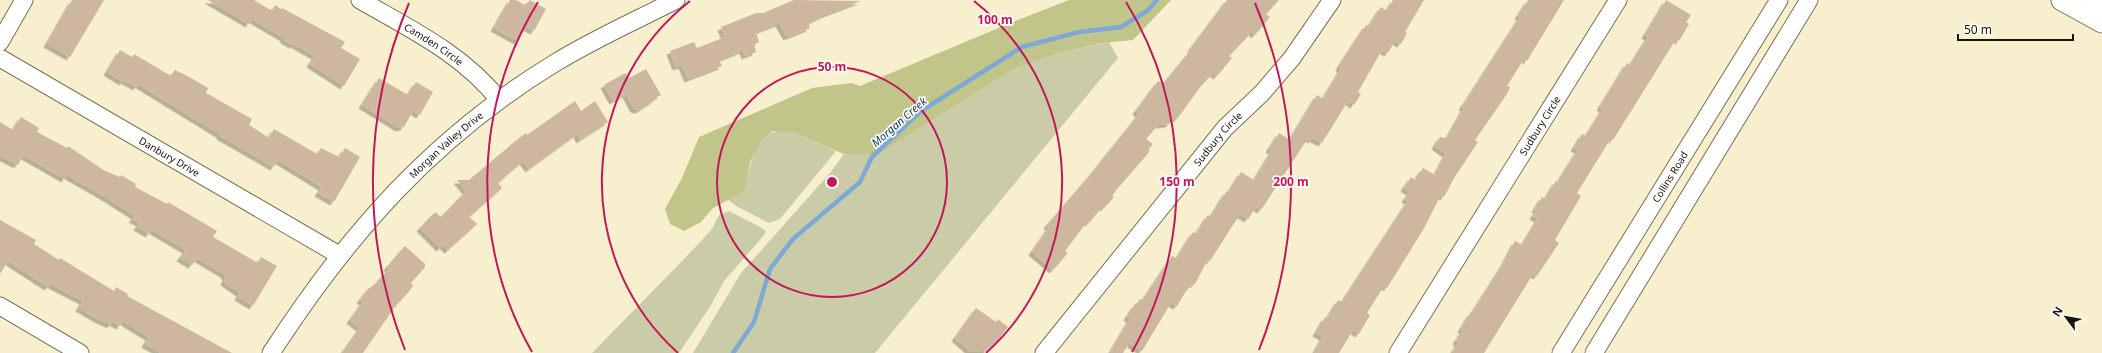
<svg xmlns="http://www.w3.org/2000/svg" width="2102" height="353" font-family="'Noto Sans',sans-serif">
  <defs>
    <filter id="shadow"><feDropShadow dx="-3.5" dy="3.5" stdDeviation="0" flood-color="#0004"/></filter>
  </defs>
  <rect width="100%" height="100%" fill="#f8efcf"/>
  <path fill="#c9cca7" d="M1109,42L1118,58L875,353H693L741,273L830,173L844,154H879L1014,69L1056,54Z
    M781,130L793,132L836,151L780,219L769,223L736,206L727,199L745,191C749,168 754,134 781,130Z
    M729,211L760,227L765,230V234L724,281L711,305L679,353H592L686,257L712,229L719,215Z"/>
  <path fill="#c2c589" d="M1069,0H1171L1133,40L1103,43L1056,54L1014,69L879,154H844L793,132L773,131L762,140L750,162L745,191L713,208L701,222L684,231L670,224L665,209L682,178L699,137L812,88L851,83L860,86L1008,24Z"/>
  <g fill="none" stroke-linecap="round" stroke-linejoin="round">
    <path stroke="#7ea9d5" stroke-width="4.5" d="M733,353L754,322L770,269L793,239L860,182L872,157L921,111L1022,47L1079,32L1121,27L1147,11L1157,0"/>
  </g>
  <path fill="#cdb79e" filter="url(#shadow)" d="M72,0H104L70,57L47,44Z
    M208,0H254L272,11L275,5L281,9L282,8L345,42L341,48L360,59L344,86L310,64L315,56L294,44L293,45L284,40V38L252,19L249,24Z
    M510,0H516L525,5L530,0L546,9L534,31L526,27L518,41L494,28Z
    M794,0L861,1L824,15L808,23L810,28L787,37L779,23L756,32L759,42L754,45L756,52L745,56L743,50L719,60L722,66L688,79L682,65L676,67L670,51L694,42L697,48L725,37L721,27L756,13H763Z
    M1227,0H1279L1266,14L1270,17L1255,35L1252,32L1229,56L1232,58L1217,76L1213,73L1201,86L1177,119L1174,117L1169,124L1158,125L1146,139L1153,144L1148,150L1150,151L1117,189L1112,196L1114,197L1104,208L1102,207L1089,223L1087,222L1065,251L1068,253L1053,270L1032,252L1049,227L1047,225L1091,174L1139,114L1136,111L1158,81L1163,84L1192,49L1191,48Z
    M1393,0H1424L1405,32L1407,33L1401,44L1395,41L1388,53L1382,50L1358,92L1361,94L1354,105L1348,101L1322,143L1312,138L1311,140L1308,138L1261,210L1256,207L1248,219L1240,214L1210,261L1208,259L1195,284H1192L1186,291L1177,306L1171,303L1142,351L1129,343L1123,353H1110L1130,319L1127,317L1135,304L1136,305L1140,299L1143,300L1172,256L1177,258L1193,232L1196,234L1208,215L1211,217L1222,198L1227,191L1229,192L1241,172L1254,180L1272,151L1269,149L1279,133L1290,140L1317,95L1323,99L1341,69L1339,67L1345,57L1366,25L1369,26L1381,7L1387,11Z
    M1528,0H1564L1527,61L1524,59L1507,86L1510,87L1507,94L1475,140L1478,142L1454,178L1444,197L1441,195L1423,230L1387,288L1384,286L1367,313L1370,315L1359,334L1353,330L1339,353H1314L1323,337L1316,333L1325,317L1327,319L1338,300L1342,302L1408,201L1405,199L1410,192L1404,188L1411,177L1415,180L1423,168L1435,175L1446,154L1435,146L1440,137L1447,138L1464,108L1462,107L1520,17L1518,16Z
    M1666,0L1691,15L1686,22L1689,24L1679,41L1676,39L1613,140L1611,138L1577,193L1581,196L1555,240L1559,243L1537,276L1533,274L1484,353H1452L1458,343L1456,341L1463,330L1461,329L1471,312L1472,313L1505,261L1515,241L1522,245L1538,219L1533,216L1537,210L1535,209L1542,197L1545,199L1556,181L1558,182L1578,150L1574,148L1582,134L1586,136L1603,109L1600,107L1619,76L1627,63L1630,65L1648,37L1645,35Z
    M120,50L132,57L134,54L171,76L175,70L191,78L208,88L206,93L252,119L249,125L269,138L274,129L317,154L321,148L339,157L345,148L360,157L334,202L318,193L322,187L278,160L274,167L220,136L221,135L138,84L137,87L124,80L123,82L107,72Z
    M646,69L661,95L654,98L655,100L639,110L634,109L626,94L613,101L604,85L625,73L629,78Z
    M379,78L408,95L416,82L433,92L420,115L413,111L404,127L399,128L362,105Z
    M575,101L581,111L595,101L608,122L580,140L577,134L529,169L523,161L498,183L502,188L501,189L469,217L477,224L448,250L443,245L440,248L420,228L435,212L441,217L466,191L457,180H469L518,139L526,133L527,135Z
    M21,117L39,128L37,132L67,148L68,146L105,171L120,177L121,175L136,184L135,187L167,204L168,202L217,231L213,237L258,263L261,257L277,266L253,306L238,297L240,293L224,282L226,277L224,274L197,258L192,265L180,258L186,250L152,230L149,234L137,227L140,223L132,219L135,216L107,198L67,175L65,179L23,155L18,165L2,157L0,154V122L13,130Z
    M0,220L36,240L34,244L59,260L60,258L114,291L116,287L128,294L127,296L232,353H161L145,344L149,337L134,328L123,321L120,326L112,322L111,325L98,319L79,308L83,301L50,284L48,287L8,261L0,274Z
    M405,246L425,264V267L411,283L413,285L411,289L394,308L363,353H342L360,328L350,320L363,302L360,300L368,289L374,285L389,269L387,267Z
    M976,308L996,322L998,319L1008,327L994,345L992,344L987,350L971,352L955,338Z"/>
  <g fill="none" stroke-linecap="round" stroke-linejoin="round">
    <g stroke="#7a7256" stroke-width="19">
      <g id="minor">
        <path id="s1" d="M360,0C410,29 463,54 499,100"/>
        <path d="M0,42L24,0"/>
        <path id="s2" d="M0,58L339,255"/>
        <path d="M0,306L80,353"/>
        <path id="s3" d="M271,353C348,234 433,137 555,63C594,39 635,21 676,0"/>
        <path id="s4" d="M1044,353L1225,128L1262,93L1292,58L1332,0"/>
        <path id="s5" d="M1398,353L1618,0"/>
        <path id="s6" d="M1561,353L1779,0"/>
        <path d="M1594,353L1809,0"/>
      </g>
    </g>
    <g stroke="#7a7256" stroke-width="23">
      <path id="tertiary" d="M2062,0L2102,22
        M2095,0L2102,4"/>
    </g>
    <use href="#minor" stroke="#fff" stroke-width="17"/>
    <use href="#tertiary" stroke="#fff" stroke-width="21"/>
  </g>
  <g fill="none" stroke="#c2185b" stroke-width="2">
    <circle cx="832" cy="182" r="115"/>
    <path d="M678 353A230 230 0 0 1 690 1M974 1A230 230 0 0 1 986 353"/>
    <path d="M532 352A345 345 0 0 1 538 2M1126 2A345 345 0 0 1 1132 352"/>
    <path d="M405 350A459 459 0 0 1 409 3M1255 3A459 459 0 0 1 1259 350"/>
  </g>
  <g text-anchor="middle" stroke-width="3.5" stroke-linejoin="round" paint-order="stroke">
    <g font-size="10" fill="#18150a" stroke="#fefcf6">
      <text dy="4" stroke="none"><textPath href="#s1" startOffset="86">Camden Circle</textPath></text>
      <text dy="4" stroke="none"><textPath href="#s5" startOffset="268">Sudbury Circle</textPath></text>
      <text dy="4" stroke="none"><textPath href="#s4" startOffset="276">Sudbury Circle</textPath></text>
      <text dy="4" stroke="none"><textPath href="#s3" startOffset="273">Morgan Valley Drive</textPath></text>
      <text dy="4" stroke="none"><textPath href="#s2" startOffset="196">Danbury Drive</textPath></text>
      <text dy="4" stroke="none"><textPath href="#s6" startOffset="207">Collins Road</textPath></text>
    </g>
    <g font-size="11" font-style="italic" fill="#05355f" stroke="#fefcf6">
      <text transform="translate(899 122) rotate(-41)" y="4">Morgan Creek</text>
    </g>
  </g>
  <circle cx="832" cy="182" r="6" fill="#c2185b" stroke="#fefcf6" stroke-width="2"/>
  <g font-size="12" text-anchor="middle" font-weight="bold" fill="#c2185b" stroke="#fefcf6" stroke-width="3.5" stroke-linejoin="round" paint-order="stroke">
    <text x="995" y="24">100 m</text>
    <text x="832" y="71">50 m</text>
    <text x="1177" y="186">150 m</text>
    <text x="1291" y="186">200 m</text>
  </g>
  <g transform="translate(2066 317) rotate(302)" stroke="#fefcf6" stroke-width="3" paint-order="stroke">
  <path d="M0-3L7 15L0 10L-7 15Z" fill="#18150a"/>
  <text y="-6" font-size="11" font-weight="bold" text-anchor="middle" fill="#18150a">N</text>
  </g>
  <path d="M1958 34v6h115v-6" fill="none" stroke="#18150a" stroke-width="2"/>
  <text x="1964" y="34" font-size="12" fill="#18150a" stroke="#fefcf6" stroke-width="3" paint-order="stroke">50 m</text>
</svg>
